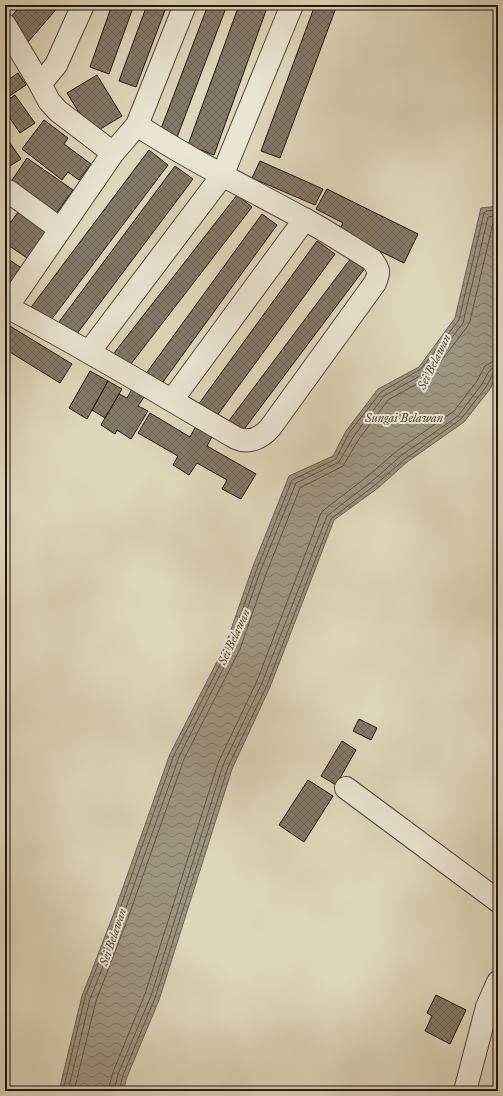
<svg xmlns="http://www.w3.org/2000/svg" width="503" height="1096" font-family="'IM FELL Great Primer',serif">
  <defs>
    <pattern id="water-waves" width="16" height="10" patternUnits="userSpaceOnUse"><rect width="16" height="10" fill="#9e9581"/><path d="M0 5q4-4 8 0t8 0" fill="none" stroke="#807968"/></pattern>
    <pattern id="building-cross-hatch" width="8" height="8" patternUnits="userSpaceOnUse"><rect width="8" height="8" fill="#847a69"/><path d="M0 0l8 8M0 8l8-8" fill="none" stroke="#6c6355"/></pattern>
  </defs>
  <rect width="100%" height="100%" fill="#ded6ba"/>
  <filter id="stains"><feTurbulence type="fractalNoise" baseFrequency=".005" numOctaves="4"/><feColorMatrix values="0 0 0 0 .2 0 0 0 0 .09 0 0 0 0 .02 0 0 0 .5 -.17"/></filter>
  <radialGradient id="worn" r=".72"><stop offset=".6" stop-color="#630" stop-opacity="0"/><stop offset="1" stop-color="#630" stop-opacity=".3"/></radialGradient>
  <path fill="url(#water-waves)" stroke="#6c6254" d="M498,206V373L490,389L464,422L407,462L378,488L334,520L270,687L232,769L159,1000L127,1077L123,1091H59L82,996L114,913L170,754L226,644L252,569L289,476L333,456L346,431L378,389L419,367L455,318L481,208Z"/>
  <g fill="none" stroke-linecap="round" stroke-linejoin="round">
    <path stroke="#605649" stroke-width="1" d="M63,1091L85,997L118,914L174,755L230,645L256,571L292,480L336,459L349,433L381,392L421,369L459,320L484,213L486,211L498,210
      M68,1091L90,999L123,916L179,757L234,647L260,572L296,483L339,462L354,436L384,396L425,373L463,323L488,217L498,215
      M74,1091L96,1001L128,918L184,759L240,649L266,574L300,488L343,466L359,439L388,400L429,377L467,327L470,321L493,223L498,221
      M108,1091L113,1072L145,994L218,763L257,681L321,513L325,509L368,476L398,450L454,411L477,381L485,366L492,362L498,361
      M114,1091L118,1074L151,996L223,765L262,683L327,516L372,481L402,455L458,416L482,384L489,371L493,368L498,367
      M119,1091L123,1075L155,998L228,767L267,685L331,519L375,485L405,459L461,419L486,387L493,374L498,372"/>
  </g>
  <path fill="url(#building-cross-hatch)" stroke="#221611" d="M21,5H60L28,42L6,23Z
    M112,5H134L109,74L90,67Z
    M147,5H167L136,87L119,81Z
    M208,5H227L176,140L159,134Z
    M239,5H268L214,155L188,145Z
    M315,5H337L280,158L261,151Z
    M18,73L26,85L5,99V82Z
    M97,75L122,116L92,134L67,93Z
    M15,95L35,123L20,133L5,111V102Z
    M44,120L68,138L64,144L91,164L79,180L68,172L62,180L22,149Z
    M5,136L21,159L5,169Z
    M149,150L168,165L48,324L29,310Z
    M27,158L73,190L55,215L10,183Z
    M260,161L323,189L315,205L252,178Z
    M175,166L193,179L73,339L56,326Z
    M327,189L418,234L404,263L339,231L343,223L316,209Z
    M237,195L252,207L127,369L111,357Z
    M18,212L48,233L30,260L5,243V218L11,222Z
    M262,214L277,225L160,386L145,375Z
    M317,241L335,254L216,417L198,405Z
    M5,257L23,269L13,284L5,278Z
    M351,258L365,268L242,432L228,422Z
    M5,323L72,364L60,383L5,349Z
    M90,371L108,381L87,419L69,408Z
    M108,381L122,389L105,418L92,410Z
    M132,389L144,397L138,406L148,411L131,439L117,430L115,434L101,425L119,394L127,398Z
    M150,413L190,437L196,426L213,435L207,446L256,474L241,499L222,489L227,480L197,463L189,475L173,465L178,456L138,433Z
    M359,719L377,728L371,740L353,731Z
    M342,741L356,750L336,785L321,776Z
    M308,780L333,796L304,842L279,825Z
    M436,995L466,1010L450,1044L425,1031L432,1016L427,1013Z"/>
  <g fill="none" stroke-linecap="round" stroke-linejoin="round">
    <g stroke="#51463b" stroke-width="24">
      <path id="minor" d="M83,5L56,65L40,84L49,101L58,111L113,153
        M5,25L40,84
        M137,125L185,5
        M8,191L60,229
        M5,305L7,307C85,348 160,394 236,438C249,444 261,438 270,428L375,283C380,271 379,270 372,260C349,246 327,231 304,219C248,188 190,160 137,125L113,153L7,307
        M89,352L222,176L292,5
        M172,400L305,219
        M346,788L498,901
        M465,1091L487,1007L498,982"/>
    </g>
    <use href="#minor" stroke="#eae4d2" stroke-width="22"/>
  </g>
  <g text-anchor="middle" stroke-width="4" stroke-linejoin="round" paint-order="stroke">
    <g font-size="12" font-style="italic" fill="#54493e" stroke="#eae4d2">
      <text transform="translate(434 362) rotate(-64)" y="4">Sei Belawan</text>
      <text x="404" y="422">Sungai Belawan</text>
      <text transform="translate(234 637) rotate(-65)" y="4">Sei Belawan</text>
      <text transform="translate(113 937) rotate(-71)" y="4">Sei Belawan</text>
    </g>
  </g>
  <rect width="503" height="1096" fill="none" stroke="#ded6ba" stroke-width="20"/>
  <rect x="6" y="6" width="491" height="1084" fill="none" stroke="#221611" stroke-width="2"/>
  <rect x="10" y="10" width="483" height="1076" fill="none" stroke="#221611"/>
  <rect width="100%" height="100%" filter="url(#stains)"/>
  <rect width="100%" height="100%" fill="url(#worn)"/>
</svg>
